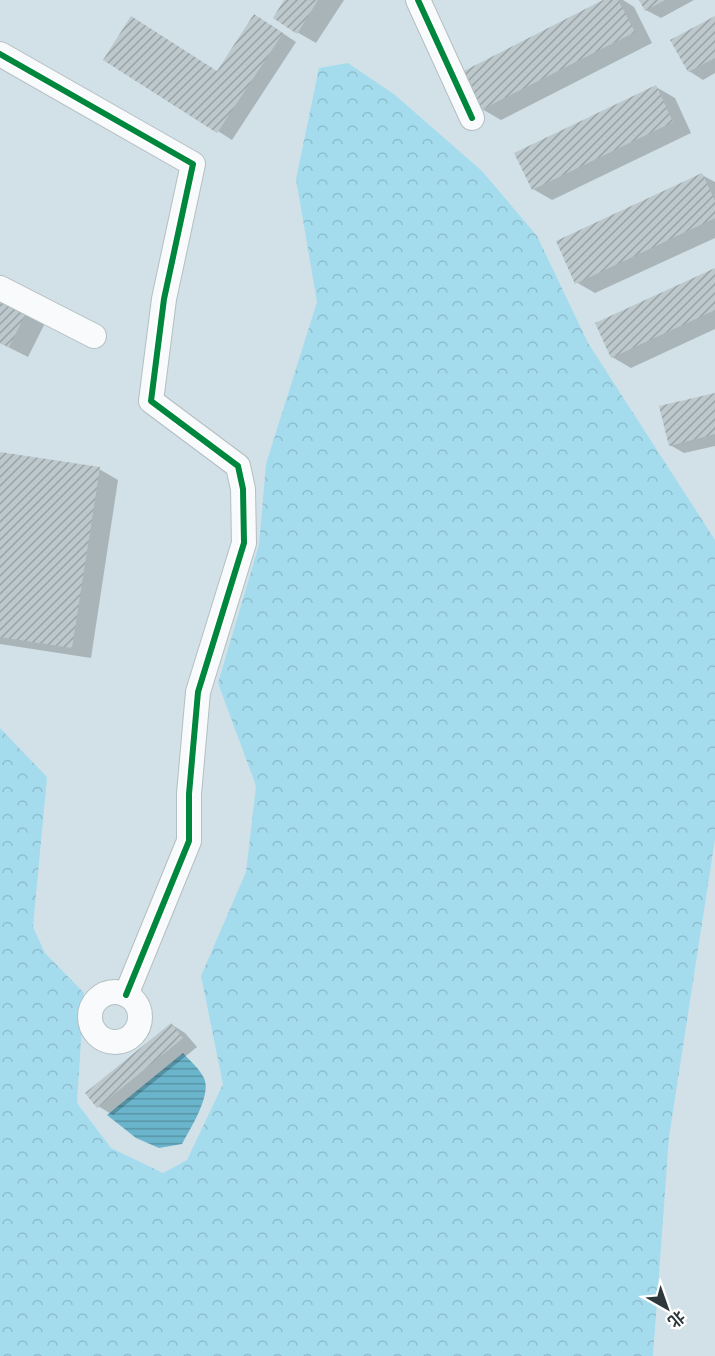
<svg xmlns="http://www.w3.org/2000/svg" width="715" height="1356" font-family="'Golos Text','Noto Sans SC',sans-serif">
  <defs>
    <pattern id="forest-crowns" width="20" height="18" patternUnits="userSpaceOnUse" patternTransform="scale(1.5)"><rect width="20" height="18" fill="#a4dcee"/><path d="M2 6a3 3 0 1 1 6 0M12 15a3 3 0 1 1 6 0" fill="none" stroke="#8ebecd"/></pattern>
    <pattern id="water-rules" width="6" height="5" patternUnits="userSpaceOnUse" patternTransform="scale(1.5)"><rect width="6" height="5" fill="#6bb5cc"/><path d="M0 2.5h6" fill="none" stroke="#5894a7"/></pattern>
    <pattern id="building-hatch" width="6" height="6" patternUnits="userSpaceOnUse" patternTransform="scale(1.5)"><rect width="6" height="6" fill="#bcc8cc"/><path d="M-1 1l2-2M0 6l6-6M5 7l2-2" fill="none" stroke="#99a3a7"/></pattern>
  </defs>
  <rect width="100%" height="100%" fill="#d2e1e7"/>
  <path fill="url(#forest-crowns)" d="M348,63L395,95L482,171L537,236L588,343L715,540V839L669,1137L653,1356H0V728L47,777L33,927L45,953L84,993L77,1103L111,1148L163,1173L187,1160L223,1084L201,976L246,872L256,786L218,683L259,545L266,464L317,302L296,179L319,68Z"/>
  <path fill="url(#water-rules)" d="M183,1053C190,1061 199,1068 204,1078C212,1095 190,1129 182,1144L159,1148L136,1138L107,1115Z"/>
  <path fill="#0003" d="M286,0H344L316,43L297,32Z
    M607,0H623L634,7L652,43L501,120L482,109Z
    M641,0H694L661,18L646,10Z
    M715,18V73L703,80L689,71Z
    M269,24L296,42L232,140L105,59L218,73Z
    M656,87L675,98L691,133L552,200L533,189Z
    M702,175L715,182V238L595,293L576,282Z
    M715,270V329L631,368L612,357Z
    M0,296L46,321L28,357L0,343Z
    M715,394V446L684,453L670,445Z
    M0,454L99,469L118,480L91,658L0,644Z
    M171,1024L185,1033L197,1047L113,1115L98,1106Z"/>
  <path fill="url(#building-hatch)" d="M284,0H318L297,34L273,18Z
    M603,0H618L635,32L481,110L462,72Z
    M639,0H665L645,11Z
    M254,14L283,33L217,133L103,60L131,16L217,71Z
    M715,16V58L688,72L670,40Z
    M656,85L673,122L532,190L514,153Z
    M702,173L715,201V218L575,284L556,241Z
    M715,268V310L611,358L595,323Z
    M0,294L28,309L9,347L0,343Z
    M715,393V434L669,446L659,406Z
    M0,452L100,467L72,648L0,637Z
    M171,1023L183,1038L97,1108L85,1093Z"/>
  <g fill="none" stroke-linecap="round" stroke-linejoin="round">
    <g stroke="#b3bfc3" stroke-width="26">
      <path id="minor" d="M418,0L472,118
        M0,54L193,164L164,299L151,401L238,466L243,489L244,543L198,692L189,794V841L126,995
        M0,288L94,336
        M90 1017a25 25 0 1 1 50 0a25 25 0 1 1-50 0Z"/>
    </g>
    <use href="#minor" stroke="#f8fafb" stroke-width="24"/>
    <g stroke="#fff" stroke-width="10">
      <path id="cycleway" d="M418,0L472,118
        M0,54L193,164L164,299L151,401L238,466L243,489L244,543L198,692L189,794V841L126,995"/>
    </g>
    <use href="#cycleway" stroke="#00873e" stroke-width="6"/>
  </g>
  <g transform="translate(667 1308) rotate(140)" stroke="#ffffff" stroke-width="4.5" paint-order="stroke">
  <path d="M0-4.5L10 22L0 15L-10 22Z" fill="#2d383c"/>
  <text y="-9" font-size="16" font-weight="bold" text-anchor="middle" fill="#2d383c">北</text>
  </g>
</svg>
